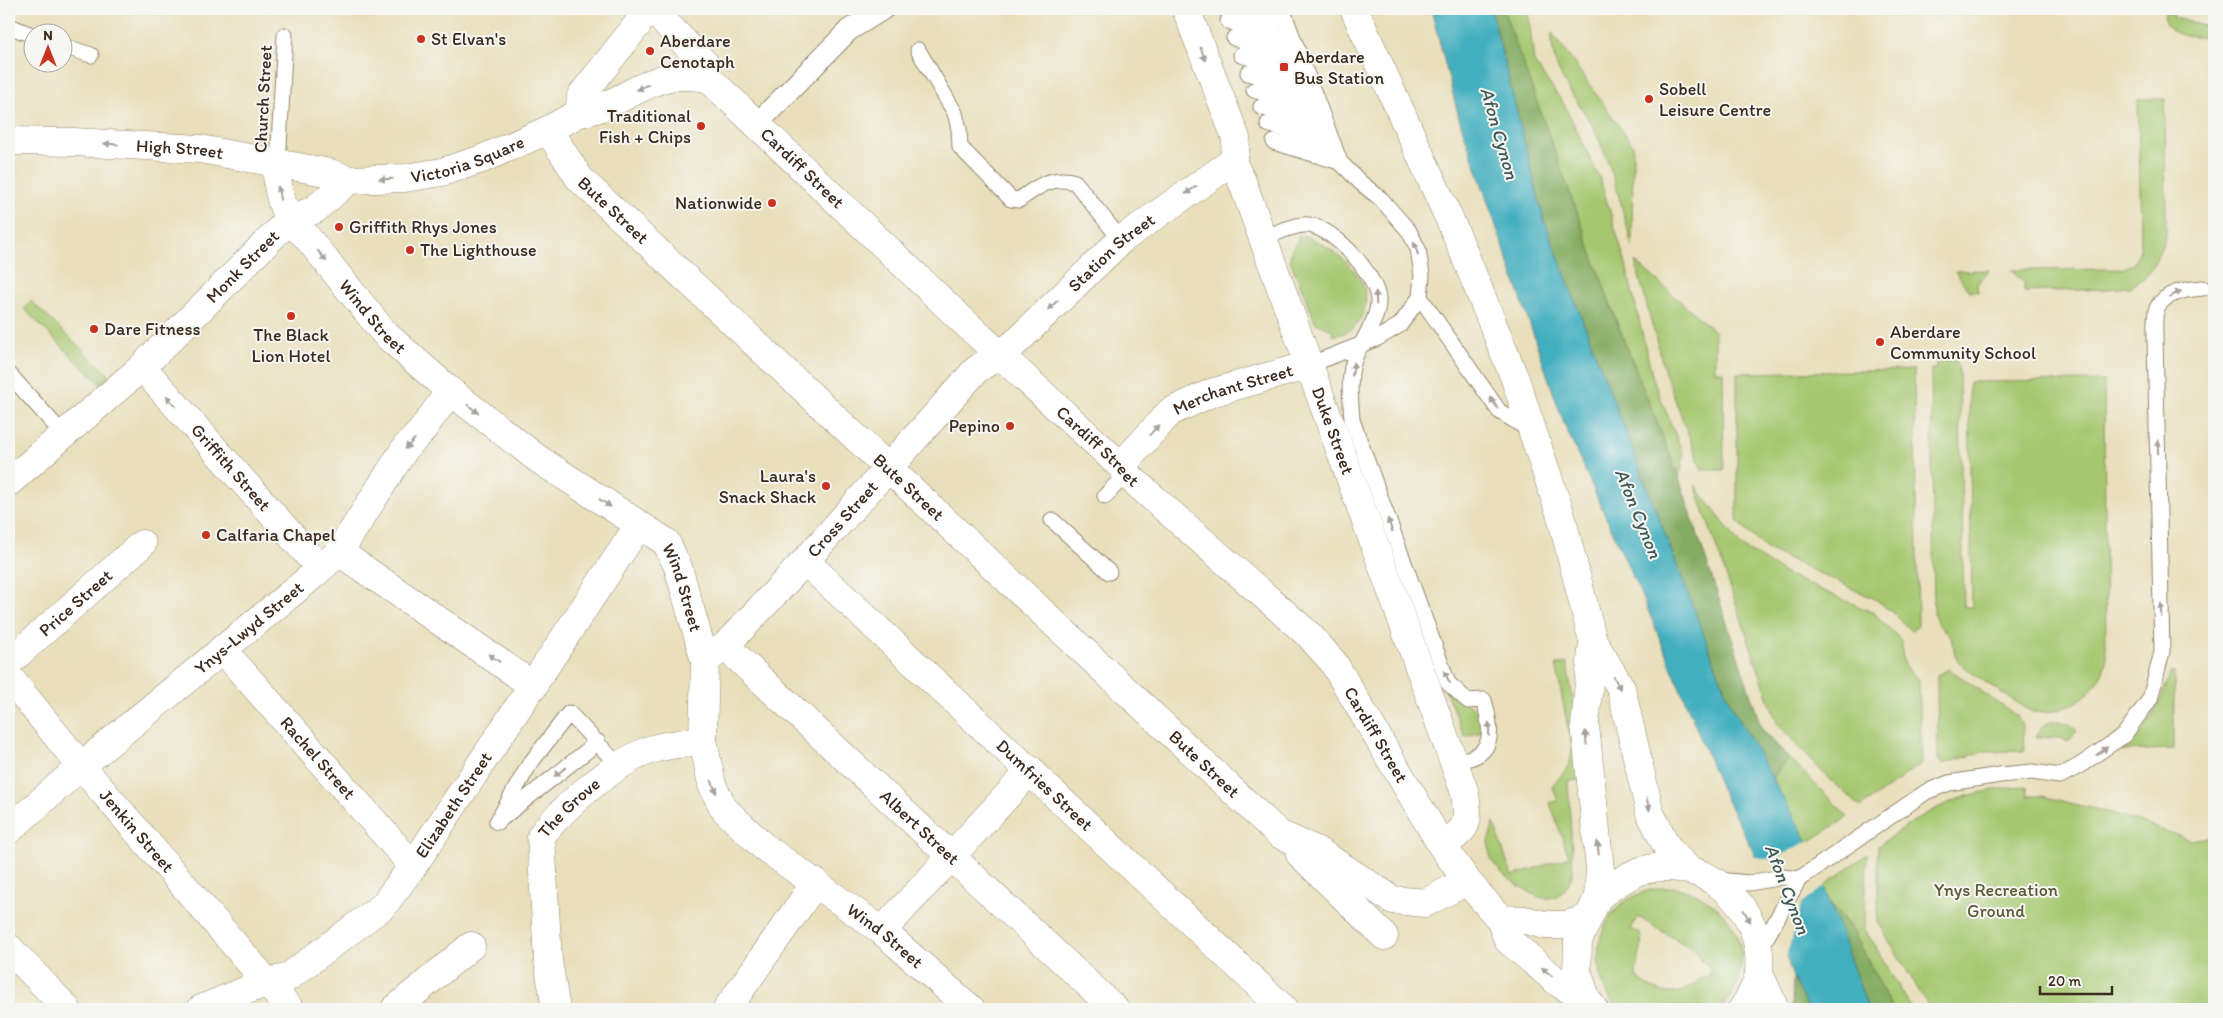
<svg xmlns="http://www.w3.org/2000/svg" width="2223" height="1018" font-family="Itim,sans-serif">
  <rect width="100%" height="100%" fill="#f6f6f2"/>
  <filter id="ink" filterUnits="userSpaceOnUse"><feTurbulence type="fractalNoise" baseFrequency=".02" numOctaves="2"/><feDisplacementMap in="SourceGraphic" scale="10" xChannelSelector="R" yChannelSelector="G"/><feConvolveMatrix kernelMatrix="1 2 1 2 8 2 1 2 1" color-interpolation-filters="sRGB"/></filter>
  <filter id="wash" filterUnits="userSpaceOnUse"><feTurbulence type="fractalNoise" baseFrequency=".0096" numOctaves="4" result="noise"/><feDisplacementMap in="SourceGraphic" scale="20" xChannelSelector="R" yChannelSelector="G"/><feGaussianBlur stdDeviation="1.12" result="paint"/><feColorMatrix in="noise" values="0 0 0 0 0 0 0 0 0 0 0 0 0 0 0 0 0 1.4 0 .05"/><feComposite in="paint" operator="in"/></filter>
  <g filter="url(#wash)">
    <rect width="100%" height="100%" fill="#e9dfbb"/>
    <path fill="#a6c76f" stroke="#707846" fill-rule="evenodd" d="M1502,9H1527L1528,11L1534,62L1565,106L1600,179L1625,261L1653,379L1684,456L1679,478L1616,320Z
      M2166,9H2175L2173,17L2214,29V38C2196,38 2156,37 2166,9Z
      M1552,33L1633,145L1632,246C1622,207 1613,169 1596,133C1579,96 1550,78 1552,33Z
      M2138,99H2165L2166,234L2158,257L2144,278L2129,287L2108,289L2024,292V282L2011,270L2121,269L2133,264L2140,250L2141,233Z
      M1303,235C1332,246 1379,279 1362,315C1356,329 1348,333 1333,336L1332,330L1316,323L1290,260L1291,250L1299,239L1298,236Z
      M1635,261L1715,332V371H1723L1724,470H1702L1665,373Z
      M1989,270L1977,284L1978,292L1969,291L1955,271Z
      M31,301L110,376L100,384L24,309Z
      M1937,360H1956L1959,369L1964,607H1972L1969,382L2104,381L2106,661C2099,694 2066,716 2032,712C2019,703 1962,670 1956,658C1953,652 1955,642 1950,636C1943,627 1938,629 1934,615L1931,369H1936Z
      M1914,370L1918,626L1911,631L1894,614L1877,600L1765,548L1737,521V373Z
      M1695,485L1741,546L1787,575L1874,613L1902,641C1901,659 1904,669 1919,679L1922,763L1861,807L1825,775L1777,723Z
      M1567,663L1580,748L1581,780L1568,781L1573,870C1570,886 1561,900 1542,898C1536,897 1527,890 1521,887C1512,881 1501,874 1494,864C1486,852 1489,836 1494,823L1512,876L1569,857L1550,803L1558,801L1552,785C1564,774 1572,765 1572,749L1556,665Z
      M1949,669L2017,716L2023,728L2024,751L1983,752L1942,764L1938,760L1937,675Z
      M2171,671L2174,672V749L2122,751C2148,730 2161,702 2171,671Z
      M1445,690L1479,712L1483,717V731L1465,737Z
      M2059,721L2071,725L2077,731L2068,742L2060,738L2036,737C2041,724 2046,722 2059,721Z
      M1789,758L1848,817L1808,842L1772,779Z
      M2027,787L2028,796H2042L2115,814L2191,840L2214,836V1009H1930L1878,922V846C1928,809 1963,789 2027,787Z
      M1867,854L1865,929L1912,1009H1892L1853,931L1828,900L1824,886Z
      M1674,887C1735,900 1764,959 1721,1009H1618C1585,972 1593,909 1644,892C1654,888 1664,888 1674,887ZM1638,917L1696,951L1702,961L1710,966L1709,978H1700C1680,1002 1656,994 1636,977C1635,960 1645,952 1640,933L1631,929Z"/>
    <path fill="#84ac62" stroke="#606b40" d="M1491,9H1502L1505,14L1616,320L1679,478L1762,729L1789,758L1772,779L1730,703L1544,220Z
      M1828,900L1853,931L1892,1009H1868Z
      M1793,978L1808,1009H1792Z"/>
    <path fill="#42afbf" stroke="#3e6c6e" d="M1431,9H1491L1544,220L1730,703L1808,842L1868,1009H1808L1793,978L1752,849L1721,789L1651,617L1564,424L1459,118Z"/>
    <path fill="#e9dfbb" d="M1810,840L1826,885L1801,904L1785,962L1751,856L1772,860Z"/>
  </g>
  <g filter="url(#ink)">
    <g fill="none" stroke-linecap="round" stroke-linejoin="round">
      <g stroke="#92846c" stroke-width="17">
        <path id="service" d="M1237,9L1288,24
          M1282,9L1340,162L1361,183L1381,199L1409,231L1418,249L1422,275L1420,297L1400,325L1378,338L1309,365
          M1228,21L1294,42
          M9,26L32,35
          M1234,38L1301,59
          M62,46L91,55
          M918,50L955,113L959,129L960,147L1011,199L1019,200C1037,187 1052,175 1075,182L1121,240
          M1241,55L1307,76
          M1248,73L1314,93
          M1254,90L1321,111
          M1261,107L1327,128
          M1268,124L1334,145
          M1274,142L1340,162
          M278,164L285,35
          M1263,238C1275,234 1290,226 1303,225C1329,222 1376,273 1378,299C1379,323 1359,341 1353,363C1348,381 1351,401 1352,420L1448,683L1468,701L1484,700C1488,717 1497,744 1477,755C1470,759 1461,761 1454,763
          M1420,297L1499,411L1531,431
          M9,374L63,434
          M1105,496L1126,474
          M1052,520L1109,572
          M598,742L497,822L529,765L569,713L619,766
          M1717,880L1749,883L1782,877L1799,879
          M1759,951L1799,879L1926,792L1949,783L2000,775L2032,772L2060,776L2079,766L2124,735L2150,699L2162,652L2155,336C2155,328 2154,315 2157,308C2165,292 2187,289 2203,288"/>
      </g>
      <g stroke="#92846c" stroke-width="23">
        <path id="pedestrian" d="M757,124L849,30L883,9"/>
      </g>
      <g stroke="#92846c" stroke-width="29">
        <g id="minor">
          <path id="s1" d="M1186,9L1236,138L1235,152L1232,162L1242,181L1465,793C1469,825 1469,827 1442,846"/>
          <path id="s2" d="M548,130L580,179L1279,834L1316,850L1393,900L1425,903L1467,881"/>
          <path id="s3" d="M289,220L306,236L386,335L450,391L538,459L666,542L678,567L705,661L703,740L712,785L724,809L764,847L882,931L971,1009"/>
          <path id="s4" d="M142,367L320,568"/>
          <path id="s5" d="M1121,466L1170,412L1211,393L1309,365"/>
          <path d="M339,552L534,686"/>
          <path id="s6" d="M805,561L1284,1009"/>
          <path id="s7" d="M725,646L1115,1009"/>
          <path id="s8" d="M222,649L413,866"/>
          <path id="s9" d="M705,661L725,646L805,561L976,370L1013,345L1121,240L1232,162"/>
          <path id="s10" d="M9,662L142,544"/>
          <path id="s11" d="M9,677L81,766L290,1009"/>
          <path id="s12" d="M9,830L81,766L311,577L339,552L406,447L420,433L450,391"/>
          <path d="M1300,854L1384,936"/>
          <path d="M882,931L1031,770"/>
          <path d="M9,948L67,1009"/>
          <path id="s13" d="M201,1009L267,982L287,978L383,906L413,866L639,525"/>
          <path d="M395,1009L471,946"/>
          <path id="s14" d="M556,1009L548,961L541,836C563,807 617,760 653,749C669,744 687,743 703,740"/>
          <path d="M727,1009L816,882"/>
        </g>
      </g>
      <g stroke="#92846c" stroke-width="29">
        <g id="secondary">
          <path id="s15" d="M652,9L707,66V77L962,320L1121,466L1126,474L1309,635L1333,662L1442,846L1467,881L1500,919L1508,940L1560,984L1587,1000"/>
          <path d="M579,113C611,109 634,87 665,78C681,73 691,78 707,77"/>
          <path d="M1500,919L1525,920L1545,925H1567L1587,918"/>
        </g>
      </g>
      <g stroke="#92846c" stroke-width="29">
        <g id="primary">
          <path d="M1354,9L1457,236L1515,379L1561,516L1593,641L1621,688L1650,813L1668,849L1689,870"/>
          <path id="s16" d="M9,141L73,142L200,149L330,173L349,180L405,178L442,172L482,159L548,130L579,113L581,96L638,24L642,9"/>
          <path d="M278,164C275,184 281,203 289,220"/>
          <path id="s17" d="M9,482L142,367L289,220L314,210L349,180"/>
          <path d="M1593,641L1585,725L1600,869L1598,897L1578,941L1577,971L1587,1000L1594,1009"/>
          <path d="M1598,897C1611,887 1625,877 1640,871C1704,851 1765,908 1759,971C1758,984 1749,999 1742,1009"/>
          <path d="M1759,973L1775,1009"/>
        </g>
      </g>
      <use href="#service" stroke="#fff" stroke-width="15"/>
      <use href="#pedestrian" stroke="#fff" stroke-width="21"/>
      <use href="#minor" stroke="#fff" stroke-width="28"/>
      <use href="#secondary" stroke="#fff" stroke-width="28"/>
      <use href="#primary" stroke="#fff" stroke-width="28"/>
    </g>
    <defs><path id="oneway-solid" d="M-6-.8H1V-3.2L6.5 0L1 3.2V.8H-6Z" transform="scale(1.25)"/></defs>
    <g fill="#a79f9a">
      <use href="#oneway-solid" transform="translate(1203 54) rotate(69)"/>
      <use href="#oneway-solid" transform="translate(643 87) rotate(155)"/>
      <use href="#oneway-solid" transform="translate(111 144) rotate(-177)"/>
      <use href="#oneway-solid" transform="translate(386 179) rotate(178)"/>
      <use href="#oneway-solid" transform="translate(1191 190) rotate(144)"/>
      <use href="#oneway-solid" transform="translate(279 193) rotate(-98)"/>
      <use href="#oneway-solid" transform="translate(1416 249) rotate(-109)"/>
      <use href="#oneway-solid" transform="translate(322 256) rotate(52)"/>
      <use href="#oneway-solid" transform="translate(2175 294) rotate(-25)"/>
      <use href="#oneway-solid" transform="translate(1376 298) rotate(-93)"/>
      <use href="#oneway-solid" transform="translate(1053 305) rotate(137)"/>
      <use href="#oneway-solid" transform="translate(1353 369) rotate(-82)"/>
      <use href="#oneway-solid" transform="translate(171 401) rotate(-131)"/>
      <use href="#oneway-solid" transform="translate(1494 403) rotate(-125)"/>
      <use href="#oneway-solid" transform="translate(473 409) rotate(38)"/>
      <use href="#oneway-solid" transform="translate(1154 430) rotate(-48)"/>
      <use href="#oneway-solid" transform="translate(410 444) rotate(133)"/>
      <use href="#oneway-solid" transform="translate(2158 447) rotate(-91)"/>
      <use href="#oneway-solid" transform="translate(605 503) rotate(33)"/>
      <use href="#oneway-solid" transform="translate(1390 525) rotate(-110)"/>
      <use href="#oneway-solid" transform="translate(2161 610) rotate(-91)"/>
      <use href="#oneway-solid" transform="translate(494 658) rotate(-146)"/>
      <use href="#oneway-solid" transform="translate(1447 677) rotate(-115)"/>
      <use href="#oneway-solid" transform="translate(1617 683) rotate(62)"/>
      <use href="#oneway-solid" transform="translate(1489 729) rotate(-90)"/>
      <use href="#oneway-solid" transform="translate(1586 738) rotate(-95)"/>
      <use href="#oneway-solid" transform="translate(2102 751) rotate(-36)"/>
      <use href="#oneway-solid" transform="translate(560 772) rotate(142)"/>
      <use href="#oneway-solid" transform="translate(714 787) rotate(69)"/>
      <use href="#oneway-solid" transform="translate(1648 804) rotate(77)"/>
      <use href="#oneway-solid" transform="translate(1598 848) rotate(-97)"/>
      <use href="#oneway-solid" transform="translate(1747 916) rotate(59)"/>
      <use href="#oneway-solid" transform="translate(1547 972) rotate(-140)"/>
    </g>
  </g>
  <g fill="#c8321e" stroke="#f6f6f2" stroke-width="2">
    <circle cx="421" cy="39" r="5"/>
    <circle cx="650" cy="51" r="5"/>
    <rect x="1279" y="62" width="10" height="10" rx="2.5"/>
    <circle cx="1649" cy="99" r="5"/>
    <circle cx="701" cy="126" r="5"/>
    <circle cx="772" cy="203" r="5"/>
    <circle cx="339" cy="227" r="5"/>
    <circle cx="410" cy="250" r="5"/>
    <circle cx="291" cy="316" r="5"/>
    <circle cx="94" cy="329" r="5"/>
    <circle cx="1880" cy="342" r="5"/>
    <circle cx="1010" cy="426" r="5"/>
    <circle cx="826" cy="486" r="5"/>
    <circle cx="206" cy="535" r="5"/>
  </g>
  <g text-anchor="middle" stroke-width="4" stroke-linejoin="round" paint-order="stroke">
    <g font-size="18" fill="#3b2a1e" stroke="#f6f6f2" text-anchor="start">
      <text x="431" y="45">St Elvan's</text>
      <text x="660" y="47">Aberdare<tspan x="660" dy="21">Cenotaph</tspan></text>
      <text x="1294" y="63">Aberdare<tspan x="1294" dy="21">Bus Station</tspan></text>
      <text x="1659" y="95">Sobell<tspan x="1659" dy="21">Leisure Centre</tspan></text>
      <text x="691" y="122" text-anchor="end">Traditional<tspan x="691" dy="21">Fish + Chips</tspan></text>
      <text x="762" y="209" text-anchor="end">Nationwide</text>
      <text x="349" y="233">Griffith Rhys Jones</text>
      <text x="420" y="256">The Lighthouse</text>
      <text x="104" y="335">Dare Fitness</text>
      <text x="1890" y="338">Aberdare<tspan x="1890" dy="21">Community School</tspan></text>
      <text x="291" y="341" text-anchor="middle">The Black<tspan x="291" dy="21">Lion Hotel</tspan></text>
      <text x="1000" y="432" text-anchor="end">Pepino</text>
      <text x="816" y="482" text-anchor="end">Laura's<tspan x="816" dy="21">Snack Shack</tspan></text>
      <text x="216" y="541">Calfaria Chapel</text>
    </g>
    <g font-size="18" fill="#3b2a1e" stroke="#f6f6f2">
      <text transform="translate(263 99) rotate(-87)" y="6">Church Street</text>
      <text dy="6" stroke="none"><textPath href="#s16" startOffset="171">High Street</textPath></text>
      <text dy="6" stroke="none"><textPath href="#s16" startOffset="465">Victoria Square</textPath></text>
      <text dy="6" stroke="none"><textPath href="#s15" startOffset="222">Cardiff Street</textPath></text>
      <text dy="6" stroke="none"><textPath href="#s2" startOffset="104">Bute Street</textPath></text>
      <text dy="6" stroke="none"><textPath href="#s9" startOffset="578">Station Street</textPath></text>
      <text dy="6" stroke="none"><textPath href="#s17" startOffset="318">Monk Street</textPath></text>
      <text dy="6" stroke="none"><textPath href="#s3" startOffset="128">Wind Street</textPath></text>
      <text dy="6" stroke="none"><textPath href="#s5" startOffset="140">Merchant Street</textPath></text>
      <text dy="6" stroke="none"><textPath href="#s1" startOffset="450">Duke Street</textPath></text>
      <text dy="6" stroke="none"><textPath href="#s15" startOffset="628">Cardiff Street</textPath></text>
      <text dy="6" stroke="none"><textPath href="#s4" startOffset="134">Griffith Street</textPath></text>
      <text dy="6" stroke="none"><textPath href="#s2" startOffset="509">Bute Street</textPath></text>
      <text dy="6" stroke="none"><textPath href="#s9" startOffset="198">Cross Street</textPath></text>
      <text dy="6" stroke="none"><textPath href="#s3" startOffset="548">Wind Street</textPath></text>
      <text dy="6" stroke="none"><textPath href="#s10" startOffset="89">Price Street</textPath></text>
      <text dy="6" stroke="none"><textPath href="#s12" startOffset="314">Ynys-Lwyd Street</textPath></text>
      <text dy="6" stroke="none"><textPath href="#s15" startOffset="1032">Cardiff Street</textPath></text>
      <text dy="6" stroke="none"><textPath href="#s8" startOffset="145">Rachel Street</textPath></text>
      <text dy="6" stroke="none"><textPath href="#s2" startOffset="914">Bute Street</textPath></text>
      <text dy="6" stroke="none"><textPath href="#s6" startOffset="328">Dumfries Street</textPath></text>
      <text dy="6" stroke="none"><textPath href="#s13" startOffset="335">Elizabeth Street</textPath></text>
      <text dy="6" stroke="none"><textPath href="#s14" startOffset="214">The Grove</textPath></text>
      <text dy="6" stroke="none"><textPath href="#s7" startOffset="266">Albert Street</textPath></text>
      <text dy="6" stroke="none"><textPath href="#s11" startOffset="200">Jenkin Street</textPath></text>
      <text dy="6" stroke="none"><textPath href="#s3" startOffset="982">Wind Street</textPath></text>
    </g>
    <g font-size="18" fill="#5b5936" stroke="#f6f6f2">
      <text x="1996" y="896">Ynys Recreation<tspan x="1996" dy="21">Ground</tspan></text>
    </g>
    <g font-size="19" font-style="italic" fill="#3d5956" stroke="#f6f6f2">
      <text transform="translate(1500 133) rotate(74)" y="7">Afon Cynon</text>
      <text transform="translate(1639 513) rotate(68)" y="7">Afon Cynon</text>
      <text transform="translate(1788 889) rotate(69)" y="7">Afon Cynon</text>
    </g>
  </g>
  <rect width="2223" height="1018" fill="none" stroke="#f6f6f2" stroke-width="30"/>
  <g transform="translate(48 48)"><circle r="24" fill="#f6f6f2" stroke="#aba49d"/>
  <path d="M0-4L9 19L0 12L-9 19Z" fill="#c8321e"/>
  <text y="-8" font-size="14" font-weight="bold" text-anchor="middle" fill="#3b2a1e">N</text>
  </g>
  <path d="M2040 986v8h72v-8" fill="none" stroke="#3b2a1e" stroke-width="2.5"/>
  <text x="2048" y="986" font-size="15" fill="#3b2a1e" stroke="#f6f6f2" stroke-width="4" paint-order="stroke">20 m</text>
</svg>
